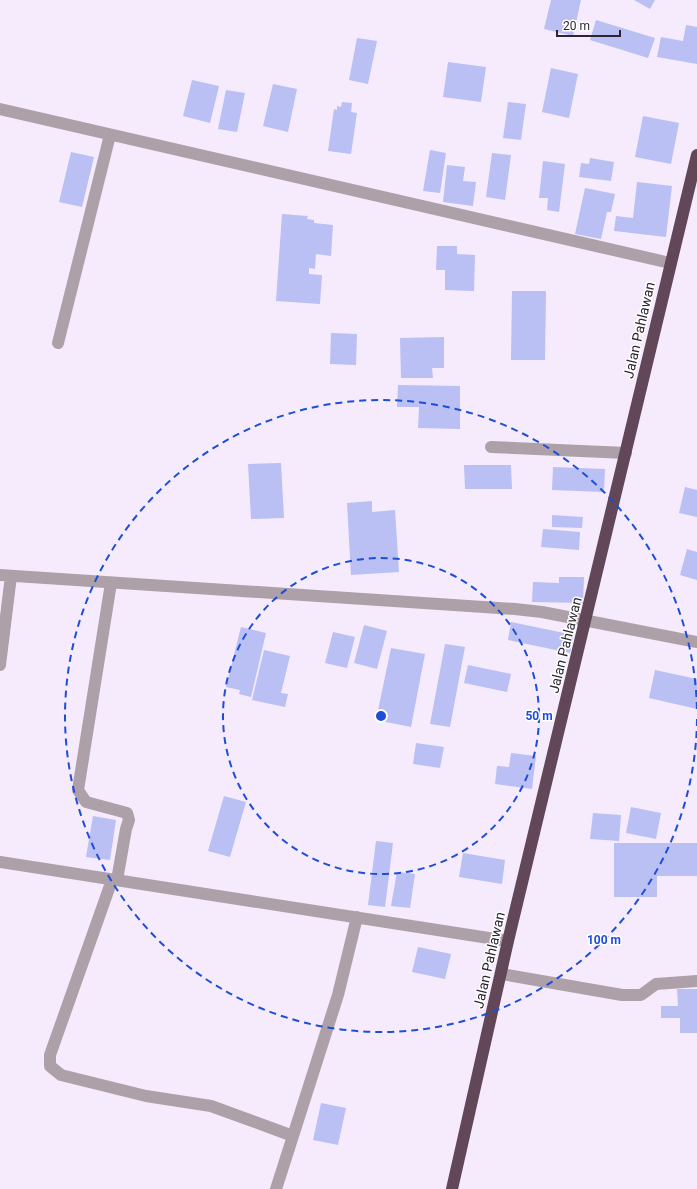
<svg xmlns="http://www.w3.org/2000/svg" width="697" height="1189" font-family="Roboto,sans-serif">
  <rect width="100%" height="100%" fill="#f5ebfd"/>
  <path fill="#babff4" d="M551,0H581L573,36L544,29Z
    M634,0H655L650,9Z
    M596,20L655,38L648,58L590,40Z
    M686,25L697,27V64L657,57L661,37L683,41Z
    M357,38L377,41L368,84L349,80Z
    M448,62L486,67L481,102L443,97Z
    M551,68L578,74L569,118L542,112Z
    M192,80L219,86L210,123L183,116Z
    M273,84L297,89L288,132L263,126Z
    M226,90L245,93L237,132L218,129Z
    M342,102L352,103L351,112L357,113L351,154L328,151L334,109L337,110V106L341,107Z
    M508,102L526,104L521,140L503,138Z
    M643,116L679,123L671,164L635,157Z
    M430,150L446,153L440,193L423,191Z
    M71,152L94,157L82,207L59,202Z
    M492,153L511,155L505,200L486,197Z
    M590,158L614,162L611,181L579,177L581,163L589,164Z
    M543,161L565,164L559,212L547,210L548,198H539Z
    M447,165L465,167L463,181L476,182L473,206L443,202Z
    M637,182L672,186L666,237L614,231L616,216L633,218Z
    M585,188L615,194L611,212H607L601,239L575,234Z
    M282,214L308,216L307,219L314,220V223L333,225L331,256L316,254L315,269L309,268V274L322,275L320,304L276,301Z
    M437,246H457V254L475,255L474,291L445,290V270H436Z
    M512,291H546L545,360H511Z
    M331,333L357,334L356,365L330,364Z
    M444,337V368H432L433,378H401L400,338Z
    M398,385L460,386V429L418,428L419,407H397Z
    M281,463L284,518L251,519L248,464Z
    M464,465H511L512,489H465Z
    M553,467L605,469L604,492L552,490Z
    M685,487L697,490V517L679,513Z
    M372,501V512L395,510L399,572L351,575L347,503Z
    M552,515L583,517L582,528L552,527Z
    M543,529L580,532L579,550L541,547Z
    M687,549L697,552V580L680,575Z
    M559,577H584L583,603L532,602L533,582L559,583Z
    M511,622L574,635L570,653L508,640Z
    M364,625L387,631L377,669L354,663Z
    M241,627L266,633L251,697L239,694L240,690L226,687Z
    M333,632L355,637L347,668L325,663Z
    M445,644L465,647L450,727L430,724Z
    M391,648L425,654L411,727L376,720Z
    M264,650L290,656L281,693L288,694L285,707L252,700Z
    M468,665L511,674L507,692L464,683Z
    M655,670L697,679V709L649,698Z
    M416,743L444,747L440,768L413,764Z
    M511,753L536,756L532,789L495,784L497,766L509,767Z
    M224,796L246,802L230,857L208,851Z
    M631,807L661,813L656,839L626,833Z
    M593,813L621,815L619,841L590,839Z
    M93,816L116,820L110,860L86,857Z
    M376,841L393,843L385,907L368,905Z
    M614,843H697V876H657V897H614Z
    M463,853L505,860L502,884L459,877Z
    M397,872L415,874L410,908L391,906Z
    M418,947L451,954L445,979L412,972Z
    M677,989H697V1033H680V1018H661V1006H678Z
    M321,1103L346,1108L338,1145L313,1140Z"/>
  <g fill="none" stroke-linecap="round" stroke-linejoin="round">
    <path stroke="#ada0a8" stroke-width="12" d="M0,109L670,263
      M58,343L110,135
      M491,447L626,453
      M0,575L515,609L542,612L697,642
      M111,583L78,790L86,802L127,813L129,820L126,829L117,880
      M0,665L11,576
      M0,862L508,941
      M112,880L50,1055V1066L61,1075L146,1096L211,1106L293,1136L338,995L357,917
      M502,974L622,995H641L656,984L697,981
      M276,1189L293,1136"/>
    <path stroke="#614757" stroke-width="12" d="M452,1189L508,941L697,155"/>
  </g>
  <g fill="none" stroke="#1d4ed8" stroke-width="2" stroke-dasharray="7 5">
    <circle cx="381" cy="716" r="158"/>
    <path d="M697 719A316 316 0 1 1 697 713"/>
  </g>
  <g text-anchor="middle" stroke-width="3" stroke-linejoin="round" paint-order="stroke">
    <g font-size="14" fill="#2d2631" stroke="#fff">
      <text transform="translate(639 330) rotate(-77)" y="5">Jalan Pahlawan</text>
      <text transform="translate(565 645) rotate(-76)" y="5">Jalan Pahlawan</text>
      <text transform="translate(489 960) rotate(-77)" y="5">Jalan Pahlawan</text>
    </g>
  </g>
  <circle cx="381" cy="716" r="6" fill="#1d4ed8" stroke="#fff" stroke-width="2"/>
  <g font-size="12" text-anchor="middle" font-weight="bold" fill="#1d4ed8" stroke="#fff" stroke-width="3" stroke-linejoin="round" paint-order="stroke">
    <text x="539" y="720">50 m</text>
    <text x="604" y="944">100 m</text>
  </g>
  <path d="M557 30v6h63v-6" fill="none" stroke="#2d2631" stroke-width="2"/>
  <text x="563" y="30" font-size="12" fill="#2d2631" stroke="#ffffff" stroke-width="3" paint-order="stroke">20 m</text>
</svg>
